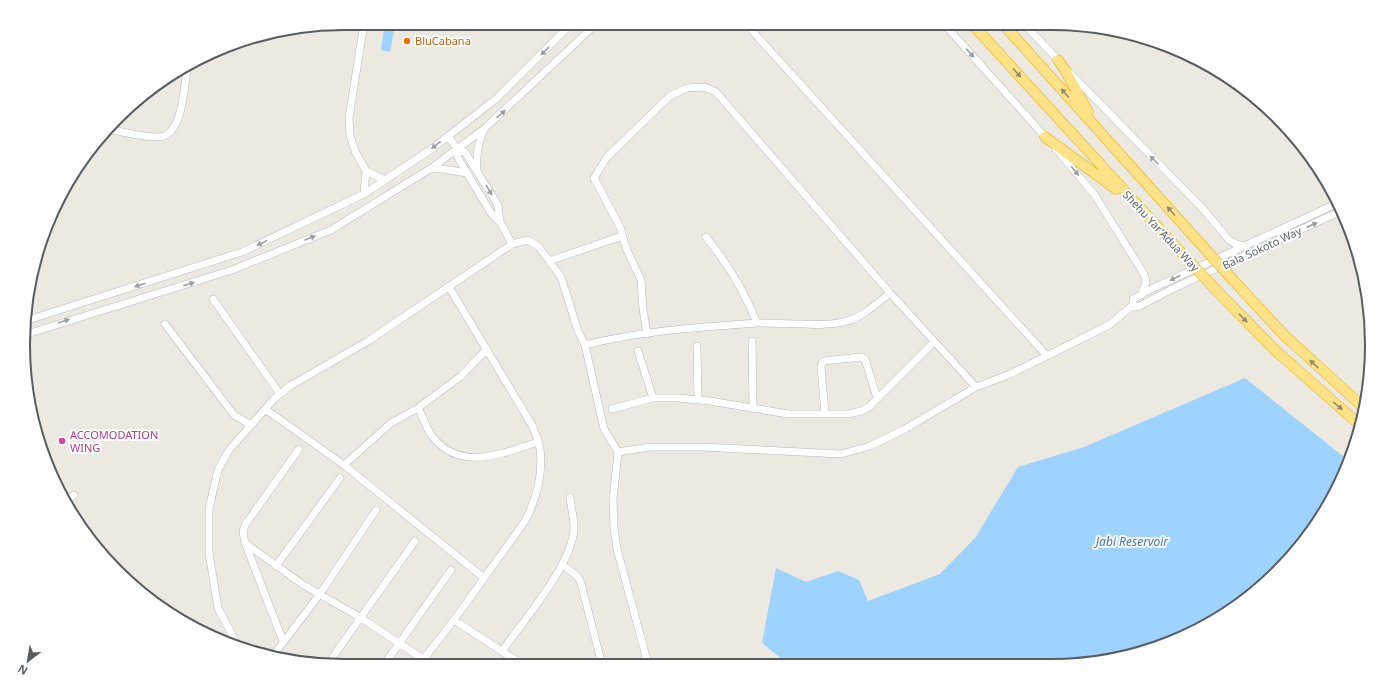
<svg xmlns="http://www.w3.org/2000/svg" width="1395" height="689" font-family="'Noto Sans',sans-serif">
  <rect width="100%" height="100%" fill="#eceae0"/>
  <path fill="#9ed2ff" d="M384,29L394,30L390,52L381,50Z
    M1245,378L1349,461L1339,486L1305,540L1246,600L1173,642L1092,663L788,664L762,643L776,568L806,582L838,571L859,580L868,601L940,574L975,538L1018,467L1084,447Z"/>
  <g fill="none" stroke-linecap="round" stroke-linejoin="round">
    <g stroke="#b6b9be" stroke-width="8">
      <path id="minor" d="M745,23L1047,356
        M944,24L1048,140
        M1024,24L1060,62
        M1070,73L1204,210L1229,240L1236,244L1244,246
        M111,130C126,132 145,138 160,137C183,134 184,87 187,69
        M448,136L457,149L465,152L483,181L498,205L500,222
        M1056,149L1094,194L1144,274L1146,282L1141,295
        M430,169H443L467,173
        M366,171L385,180
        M477,171C476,155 478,144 484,129
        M364,194L366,171L355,151L350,135L349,118L364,23
        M1338,203L1151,289L1133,299V305L1138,307L1172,289L1341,211
        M706,237C728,264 744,290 757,323
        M512,244L528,240L539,247L561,277L578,331L585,345L604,429L618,452L613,500L614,528L617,549L648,664
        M549,261L622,236
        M213,299L280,394
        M28,320L242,252L364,194L433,148L497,98L572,23
        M165,324L234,415L251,425
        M27,334L232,270L331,230L430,169L484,129L597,23
        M647,334L643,309L641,280L626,248L620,227L594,178L607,157L670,96L687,88L704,87L716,92L890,293L976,387
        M752,341L753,409
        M585,345C640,331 699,327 756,323C782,322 824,328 847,321C863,317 877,303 890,293
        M697,346L698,399
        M638,351L653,398
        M418,408C423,417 426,428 432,436C460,473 503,453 538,442
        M265,409L344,465L484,578
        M612,409L653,398H678L710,401L788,414H849L861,411L869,407L934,342
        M825,414L821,367L822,363L824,361L861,357L865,359L877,398
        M618,452L650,447H702L841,454L870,446L905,429L976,387L1008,375L1109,325L1133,305
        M344,465L391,423L418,408L461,376L487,349
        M66,501L74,495
        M245,543L302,584L361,618L423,659
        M563,565L578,577L581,583L602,665
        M276,566L340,478
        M454,620L523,665
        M283,641L245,543L243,532L245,525L299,449
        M238,646L218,608L209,553V510L213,491L218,470L229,450L274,399L290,386L368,341L512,244L500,222L491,213L458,158L457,149
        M503,650C523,621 574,563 574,527C574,518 571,507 570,497
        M272,657L320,594L376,510
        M327,665L415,541
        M384,665L451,570
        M419,665L454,620L525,521C536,500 543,474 540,449C539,441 535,433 532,425L449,287"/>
    </g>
    <g stroke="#edaa00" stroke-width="11">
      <path id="highway" d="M972,24L1177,248
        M1003,24L1197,240
        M1058,60L1065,70L1088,112
        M1045,137L1116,189
        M1234,281L1284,335L1364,408
        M1216,290L1275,350L1361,426"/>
    </g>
    <use href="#minor" stroke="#fff" stroke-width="7"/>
    <use href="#highway" stroke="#fde287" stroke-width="10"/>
    <g stroke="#edaa00" stroke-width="11" stroke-linecap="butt">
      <path id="highway-bridge" d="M1197,240L1234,281
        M1177,248L1216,290"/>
    </g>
    <use href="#highway-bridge" stroke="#fde287" stroke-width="10"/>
  </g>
  <defs><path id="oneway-solid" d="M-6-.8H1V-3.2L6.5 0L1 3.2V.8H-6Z"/></defs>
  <g fill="#9b9ea1">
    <use href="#oneway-solid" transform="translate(545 51) rotate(136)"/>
    <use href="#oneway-solid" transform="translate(970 53) rotate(48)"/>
    <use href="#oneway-solid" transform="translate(501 114) rotate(-41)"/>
    <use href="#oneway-solid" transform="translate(436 145) rotate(143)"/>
    <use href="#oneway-solid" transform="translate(1154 160) rotate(-135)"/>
    <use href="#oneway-solid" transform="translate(1075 171) rotate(50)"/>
    <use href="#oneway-solid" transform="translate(489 190) rotate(60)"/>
    <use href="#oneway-solid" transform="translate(1312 225) rotate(-25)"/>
    <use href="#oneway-solid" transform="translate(310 238) rotate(-22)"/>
    <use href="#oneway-solid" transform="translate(262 243) rotate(154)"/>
    <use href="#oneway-solid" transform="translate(1175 278) rotate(155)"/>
    <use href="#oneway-solid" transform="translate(189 284) rotate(-17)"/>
    <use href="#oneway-solid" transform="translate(140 285) rotate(162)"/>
    <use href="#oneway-solid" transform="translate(64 321) rotate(-17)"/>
  </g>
  <g fill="#928c6f">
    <use href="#oneway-solid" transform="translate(1017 73) rotate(48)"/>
    <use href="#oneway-solid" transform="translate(1065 93) rotate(-132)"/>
    <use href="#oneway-solid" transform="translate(1171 211) rotate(-132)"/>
    <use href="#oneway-solid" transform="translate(1243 318) rotate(45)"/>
    <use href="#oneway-solid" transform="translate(1314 364) rotate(-137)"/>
    <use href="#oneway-solid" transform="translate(1338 406) rotate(40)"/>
  </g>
  <circle fill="#e8710a" stroke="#fff" stroke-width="1.5" cx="407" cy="41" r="4"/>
  <circle fill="#d1479c" stroke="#fff" stroke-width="1.5" cx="62" cy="441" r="4"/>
  <g text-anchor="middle" stroke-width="4" stroke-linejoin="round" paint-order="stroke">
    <g font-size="11" fill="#c56008" stroke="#fff" text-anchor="start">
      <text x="415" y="45">BluCabana</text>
    </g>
    <g font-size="11" fill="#595d62" stroke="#fff">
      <text transform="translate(1161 231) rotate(47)" y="4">Shehu Yar'Adua Way</text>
      <text transform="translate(1262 248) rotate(-25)" y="4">Bala Sokoto Way</text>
    </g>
    <g font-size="11" fill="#b23c85" stroke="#fff" text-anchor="start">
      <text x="70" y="439">ACCOMODATION<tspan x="70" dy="13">WING</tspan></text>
    </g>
    <g font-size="12" font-style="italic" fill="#3f77b9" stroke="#fff">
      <text x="1132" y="546">Jabi Reservoir</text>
    </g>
  </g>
  <path d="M0 0H1395V689H0ZM344 30H1051A314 314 0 0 1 1365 344V345A314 314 0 0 1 1051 659H344A314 314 0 0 1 30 345V344A314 314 0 0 1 344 30Z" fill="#fff" fill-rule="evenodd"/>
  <path fill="none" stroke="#595d62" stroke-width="2" d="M344 30H1051A314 314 0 0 1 1365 344V345A314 314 0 0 1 1051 659H344A314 314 0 0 1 30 345V344A314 314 0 0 1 344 30Z"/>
  <g transform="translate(28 661) rotate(211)" stroke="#ffffff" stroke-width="3" paint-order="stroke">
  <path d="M0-3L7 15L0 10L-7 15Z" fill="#595d62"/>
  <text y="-6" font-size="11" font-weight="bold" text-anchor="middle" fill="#595d62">N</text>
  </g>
</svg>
